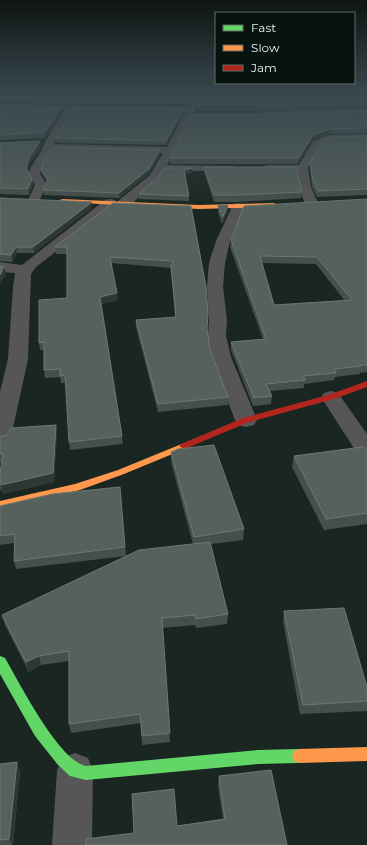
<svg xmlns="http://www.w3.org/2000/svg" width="367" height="845" font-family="Montserrat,sans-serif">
  <rect width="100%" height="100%" fill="#1a2621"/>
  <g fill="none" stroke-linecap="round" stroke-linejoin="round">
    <path fill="#575656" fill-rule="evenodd" d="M190,92H198L194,114L167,165L233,166L237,167L239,169L237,171H164L159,179L128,207H118L117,204L118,201L150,175L163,153L52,150L43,164L40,174L47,185L38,203H30L28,200L35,185L28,174C32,163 38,158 42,149C48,135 57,123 65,110H0V104L186,106ZM74,110L185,112L167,147L54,144Z
      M280,92H288L297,110L367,108V114L294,117L259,116L257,114L262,111H288Z
      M367,134V140L331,141L321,145L317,154L308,168L311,187L318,203L317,206H307C300,195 298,183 297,171H268L264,170L262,168L264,166L268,165H299L313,141L329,135Z
      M110,199L115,200L116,203L115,206L36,267L31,274L28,359L11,437L8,442L0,444V392L8,359L13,287L15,273L0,272V262L22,265L105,200Z
      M238,203L243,204L244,207L230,241L225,263L223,287L227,320L226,336L231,357L257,420L254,425L246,427L238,425L235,420L211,357L208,336L209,320L207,287L209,263L216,241L232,207L233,204Z
      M331,391L338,393L367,434V459L359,456L321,397L324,393Z
      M75,753L88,758L93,771L92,845H52L57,771L62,758Z"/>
    <path fill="#63d668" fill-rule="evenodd" d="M0,656L5,658C19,682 59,761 86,766L258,750L299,749L304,751L306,756L304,761L299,763L258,764L86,780L70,776L58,765L35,736L0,674Z"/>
    <path fill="#ff974d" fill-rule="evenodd" d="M62,199L199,205L274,203L277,205L274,207L199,209L60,202V200Z
      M184,443L189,446L187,448L124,474L80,490L0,509V501L75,484L118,470Z
      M367,747V761L299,763L294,761L292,756L294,751L299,749Z"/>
    <path fill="#b3261e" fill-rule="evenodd" d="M367,381V387L334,399L249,422L187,448L184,449L179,446L181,444L243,418L328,395Z"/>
  </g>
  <path fill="#46504b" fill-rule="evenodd" d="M0,92H189L185,104L0,103Z
    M289,92H358L367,94V107L298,109Z
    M196,105H286V110H196Z
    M0,107L62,112L45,138L0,140Z
    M367,111V133L329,134L312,140L298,164H170V158L295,114Z
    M183,113L166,145L57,143L56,138Z
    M367,136V195L317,197L312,187L310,168V163Z
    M40,141L41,147L30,163L27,171L32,179L33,185L29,195L0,194V143Z
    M160,150V154L149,174L119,198L44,195L43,190L47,182L42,174L41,169Z
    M204,167L302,192L301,198L238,202H214L204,172Z
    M193,168V172L185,175L189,196V201L139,199V194Z
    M0,198L92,208L34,253H17L12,262L0,261Z
    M367,199V372L360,373V374L335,377L334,380L304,384V388L270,391L272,396L271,404L253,406L231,350V342L263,339L230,247L231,240ZM262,263L316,264L345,301L274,305Z
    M218,205H228V212L222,224L218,212Z
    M191,206L210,350L228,397V405L158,412L136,327V320L175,317L171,268L111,263L118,300L101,304L122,436L123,444L70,450L69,442L66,383H61L60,377L45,378L44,370V350H40L39,343L67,298V254H56L55,247Z
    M57,433L54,482L3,494L2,490L1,491L0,488V473L2,462L0,463V437Z
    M367,449V524L324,530L292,467L294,456Z
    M171,452L244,529L243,540L211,544L228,614L227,624L196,628L195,625L162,628L170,742L142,745L141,723L71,733L69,724V661L41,665L29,672L5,625L2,615L193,544L171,462Z
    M120,487L126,556L16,569L14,561V543L0,545V506Z
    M284,611L367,701V711L300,714L283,621Z
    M0,764L20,771L13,845H0Z
    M219,776L287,845L134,833L177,826L223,819L218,786Z"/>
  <path fill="#2d3833" d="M187,92H189L185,104V100Z
    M62,107V112L45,138V132Z
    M183,110V113L166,145V141Z
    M330,129L329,134L312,140L298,164L299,158L313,135Z
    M40,141L41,147L30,163L27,174L26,168L29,158Z
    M160,150V154L149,174L119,198V193Z
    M193,168V172L184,175V170Z
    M32,179L33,185L29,195L28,189Z
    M92,202V208L34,253L33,247Z
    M228,205V212L222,224L223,217Z
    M16,247L17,253L12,262L11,255Z
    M4,267L6,274L0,284V275Z
    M117,293L118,300L100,304V297Z
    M56,425L57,433L54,482L3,494L1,485Z
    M39,656L41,665L29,672L26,662Z
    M17,762L20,771L13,845H12L9,839Z"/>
  <path fill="#57615c" stroke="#6d7872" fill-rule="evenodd" d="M0,92H187L185,100L0,98Z
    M199,92H281L286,105H196Z
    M292,92H358L367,94V102L298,105Z
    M0,107H62L45,132L0,135Z
    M74,108L183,110L166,141L56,138Z
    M367,111V128L330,129L313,135L299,158H170L193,114H295Z
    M367,136V189L318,191L313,181L310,163L323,141L332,137Z
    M40,141L29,158L26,168L32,179L28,189L0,188V143Z
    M52,147L160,150L149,169L119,193L43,190L48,179L41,169L44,160Z
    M204,167H296L302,192L238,195H214Z
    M165,168H193L184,170L189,196L139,194L160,175Z
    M0,198L92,202L33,247H16L11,255L0,254Z
    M367,199V365H360L361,366L334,369L336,373L303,376L305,380L266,384L272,396L254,398L231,342L266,339L231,240L244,206ZM260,256L317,257L352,300L274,305Z
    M113,203L191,206L206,287L208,313L207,329L210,350L228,397L158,404L136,320L176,317L171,267L173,261L110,257L117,293L100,297L122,436L69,442L65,375L60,376V369L44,370V342L39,343V300L67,298V247H55Z
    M218,205H228L223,217Z
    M0,266L4,267L0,275Z
    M56,425L53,473L1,485V482H0V473L3,454H0V437L7,435L11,428Z
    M214,445L244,529L194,537L171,452L178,449Z
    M362,447L367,449V513L326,519L294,456Z
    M120,487L125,547L14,561L15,534L0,536V506L52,494Z
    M210,542L228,614L196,619L195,615L162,618L170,733L142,736L140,714L69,724V651L39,656L26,662L2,615L139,550Z
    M344,608L367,687V701L303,705L284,611Z
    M17,762L9,839L0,840V764Z
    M271,770L287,845H86V839L134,833L132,794L174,789L177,826L225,819L219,776Z"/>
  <linearGradient id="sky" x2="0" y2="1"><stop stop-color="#0e1512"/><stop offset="0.44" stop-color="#38474e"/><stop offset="1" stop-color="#38474e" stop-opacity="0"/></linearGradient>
  <rect width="367" height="210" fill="url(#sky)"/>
  <rect x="215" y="12" width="140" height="72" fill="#08120e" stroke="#606b66"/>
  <rect x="223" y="25" width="20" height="6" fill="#63d668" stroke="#606b66"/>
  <text x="251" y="32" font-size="12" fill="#e3f1ea">Fast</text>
  <rect x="223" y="45" width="20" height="6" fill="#ff974d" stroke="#606b66"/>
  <text x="251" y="52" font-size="12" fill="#e3f1ea">Slow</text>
  <rect x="223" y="65" width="20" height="6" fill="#b3261e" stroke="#606b66"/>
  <text x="251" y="72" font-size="12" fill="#e3f1ea">Jam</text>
</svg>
